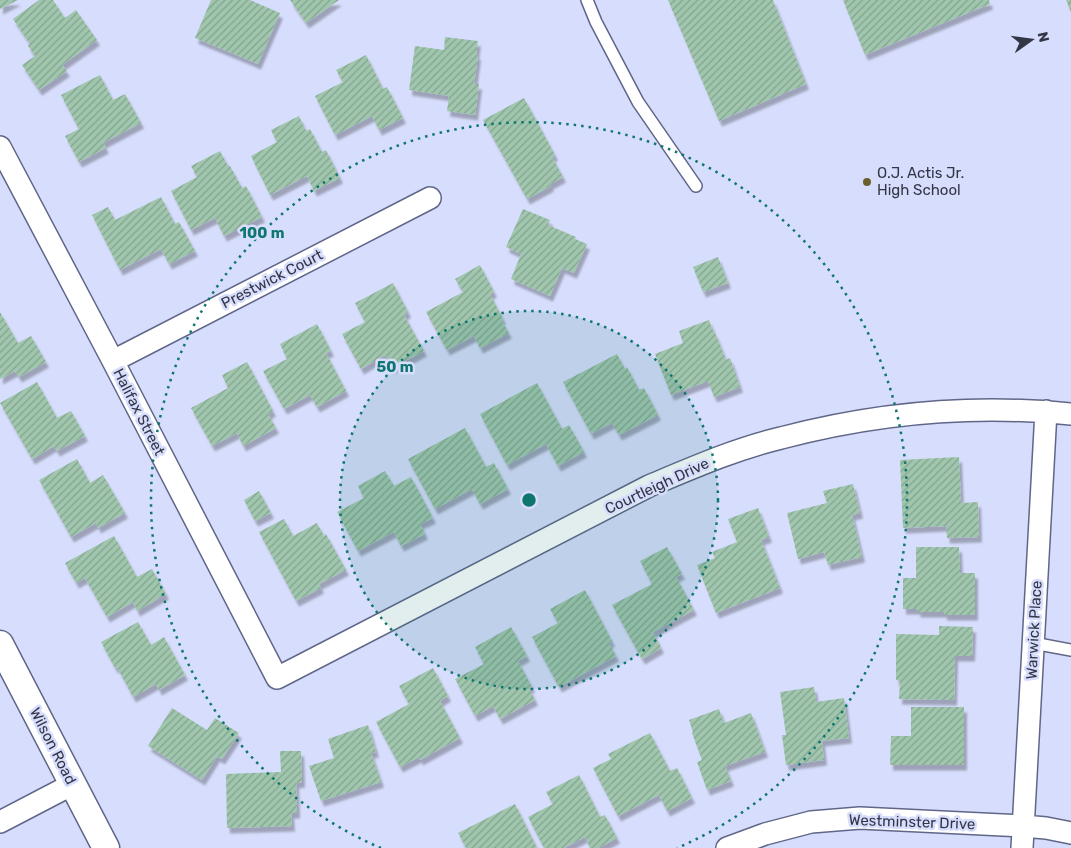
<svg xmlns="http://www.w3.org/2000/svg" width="1071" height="848" font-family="Rubik,sans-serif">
  <defs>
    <pattern id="building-hatch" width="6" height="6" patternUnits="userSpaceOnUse" patternTransform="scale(1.25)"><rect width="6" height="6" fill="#a0c7ae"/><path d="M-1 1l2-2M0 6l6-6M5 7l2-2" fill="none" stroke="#83a28f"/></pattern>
    <filter id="shadow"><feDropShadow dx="3" dy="5.5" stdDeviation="1" flood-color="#0004"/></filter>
  </defs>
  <rect width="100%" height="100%" fill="#d7ddfc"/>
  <path fill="url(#building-hatch)" filter="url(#shadow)" d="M0,0H18L0,9Z
    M39,0H53L65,18L76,10L97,40L62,65L67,71L39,90L22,65L35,56L28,46L30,44L13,19Z
    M211,0H250L280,13L258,64L195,38Z
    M290,0H339L306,23Z
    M668,0H773L806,84L719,121Z
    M843,0H989L990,4L865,55Z
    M1066,0H1071V12Z
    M445,37L478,41L476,54L478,55L474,84H479L475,115L447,111L449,96L409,90L415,46L444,50Z
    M366,55L383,89L387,87L403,118L379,130L372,116L335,135L315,96L343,82L336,70Z
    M100,75L113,100L125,94L141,123L103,143L106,148L79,162L65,136L79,129L61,95Z
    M524,98L555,155L552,157L563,177L550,184L551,186L527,199L483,120Z
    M299,116L306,131L310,129L322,152L326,150L340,178L314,191L307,176L270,195L251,156L277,142L271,130Z
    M220,151L228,166H230L242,188L246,186L262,217L224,236L215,218L191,230L171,191L197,177L191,166Z
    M161,197L175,224L179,222L195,251L169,264L161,249L120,270L92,215L108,207L115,220Z
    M523,209L550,220L548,225L576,237L575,239L587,244L574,273L562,268L550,296L511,279L521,254L506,247Z
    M718,257L728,283L703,292L693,267Z
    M480,265L494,292L490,294L503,319L501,320L509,333L480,348L474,336L447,350L426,312L463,292L455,279Z
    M393,283L408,312L404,315L424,351L392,368L385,355L361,369L342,334L365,322L355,303Z
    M0,312L18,343L31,336L46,362L19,377L15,371L0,379Z
    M709,320L714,333H715L726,360L730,358L740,387L714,397L708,381L671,395L655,354L683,343L679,331Z
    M317,324L331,351L326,353L346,391L317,407L310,395L284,409L263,371L287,359L280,344Z
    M617,354L625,369L627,367L639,390L644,388L658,415L619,435L612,423L591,434L563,382Z
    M247,362L273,411L268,414L276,428L243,446L237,433L212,446L191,408L228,388L222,375Z
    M37,382L57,418L71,411L85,436L57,451L54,446L32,459L0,403Z
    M537,383L562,429L569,425L584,452L558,466L546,444L507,465L480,414Z
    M465,428L486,467L494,463L508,489L480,504L472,489L435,509L408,459Z
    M959,457L961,503L978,502L979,537L947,538L946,526L903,528L900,460Z
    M77,459L90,483L103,475L125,513L98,528L96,523L71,537L39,480Z
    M385,471L394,486L411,477L433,518L420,524L425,534L401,546L394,532L358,551L337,512L364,498L358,486Z
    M853,484L860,513L852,515L862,557L828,565L824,552L798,559L787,513L827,503L823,491Z
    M259,491L271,513L255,521L244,500Z
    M758,508L769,537L761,540L780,588L716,613L697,565L715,558L712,552L737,542L728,519Z
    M284,519L293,536L317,523L324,536L326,534L346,570L319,584L321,588L296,601L259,532Z
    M114,536L137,577L152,569L166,594L137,611L133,602L107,617L85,578L76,583L65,563Z
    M667,547L682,574L676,577L694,610L653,632L661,648L642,659L612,605L652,584L640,561Z
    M916,547H959L960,573H975V615H944V612H917L918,609H903V578H916Z
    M585,590L612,641L609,643L616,656L559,687L532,637L558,623L550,609Z
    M138,622L151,645L164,637L185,675L159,690L156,684L133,697L117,667L115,668L101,642Z
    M939,626L973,627L972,656H955L954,700L899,699L900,681L896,680V634L939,635Z
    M511,627L527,656L518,661L532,687L529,688L535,700L500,719L493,706L475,716L455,679L484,664L475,647Z
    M433,668L448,696L440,701L460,738L420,760L419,757L400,767L376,722L409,704L399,686Z
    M814,687L816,702L844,698L849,738L822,741L824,760L786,765L782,735H786L780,692Z
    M911,707H964V765H890L891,736H911Z
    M172,708L207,730L215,718L239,733L222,759L217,756L202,780L148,746Z
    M719,709L724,723L751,713L765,752L725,766L731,781L707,790L697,762L702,760L692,733L693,732L689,720Z
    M368,725L376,752L371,753L381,782L321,801L309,766L334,758L328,739Z
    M650,733L670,771L677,768L692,798L667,811L659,795L618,816L593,768L611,759L608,754Z
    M280,751H301L302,782L296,783L297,813H291L292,826L227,828L226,774L281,772Z
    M579,775L600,817L605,815L617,838L598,848H590L585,837L564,848H544L528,817L553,804L546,792Z
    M515,804L537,848H466L458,833Z"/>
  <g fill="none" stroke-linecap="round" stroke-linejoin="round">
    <g stroke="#606688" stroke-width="14">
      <path id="service" d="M587,0L596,22L638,102L696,186
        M1033,643L1071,650"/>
    </g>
    <g stroke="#606688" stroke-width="24">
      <path id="minor" d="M0,147L113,361L277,678L649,486C692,468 735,449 781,438C876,413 973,404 1071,414
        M113,361L430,198
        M0,822L73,784
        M727,848L765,834L811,822L860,818L1023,826L1046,828L1071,833
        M1022,848L1046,411"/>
    </g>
    <g stroke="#606688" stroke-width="29">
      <path id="tertiary" d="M0,644L106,848"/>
    </g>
    <use href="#service" stroke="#fff" stroke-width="11"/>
    <use href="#minor" stroke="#fff" stroke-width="21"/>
    <use href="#tertiary" stroke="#fff" stroke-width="26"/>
  </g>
  <circle cx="529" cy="500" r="189" fill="#0f766e" fill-opacity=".12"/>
  <g fill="none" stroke="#0f766e" stroke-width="2.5" stroke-dasharray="2.5 5">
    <circle cx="529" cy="500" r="189"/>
    <path d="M381 848A378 378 0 1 1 677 848"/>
  </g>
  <circle fill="#6b602d" stroke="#d7ddfc" stroke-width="2" cx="867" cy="182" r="5"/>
  <g text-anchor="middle" stroke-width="5" stroke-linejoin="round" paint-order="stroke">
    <g font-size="15" fill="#333645" stroke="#d7ddfc" text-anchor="start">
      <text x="877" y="178">O.J. Actis Jr.<tspan x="877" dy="17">High School</tspan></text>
    </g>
    <g font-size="15" fill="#333645" stroke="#d7ddfc">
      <text transform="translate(272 279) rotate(-27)" y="5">Prestwick Court</text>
      <text transform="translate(139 412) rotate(63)" y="5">Halifax Street</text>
      <text transform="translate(657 486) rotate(-25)" y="5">Courtleigh Drive</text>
      <text transform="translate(1034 630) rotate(-87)" y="5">Warwick Place</text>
      <text transform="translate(53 746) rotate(63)" y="5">Wilson Road</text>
      <text transform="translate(912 822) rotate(2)" y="5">Westminster Drive</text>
    </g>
  </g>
  <circle cx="529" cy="500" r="8" fill="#0f766e" stroke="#d7ddfc" stroke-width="2.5"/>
  <g font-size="15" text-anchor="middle" font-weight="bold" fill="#0f766e" stroke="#d7ddfc" stroke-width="5" stroke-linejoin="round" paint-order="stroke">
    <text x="262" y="238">100 m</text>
    <text x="395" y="372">50 m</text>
  </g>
  <g transform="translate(1031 40) rotate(76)" stroke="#d7ddfc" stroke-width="4" paint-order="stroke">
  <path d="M0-4L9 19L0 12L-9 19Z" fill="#333645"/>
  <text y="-8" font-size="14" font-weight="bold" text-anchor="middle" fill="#333645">N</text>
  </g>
</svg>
